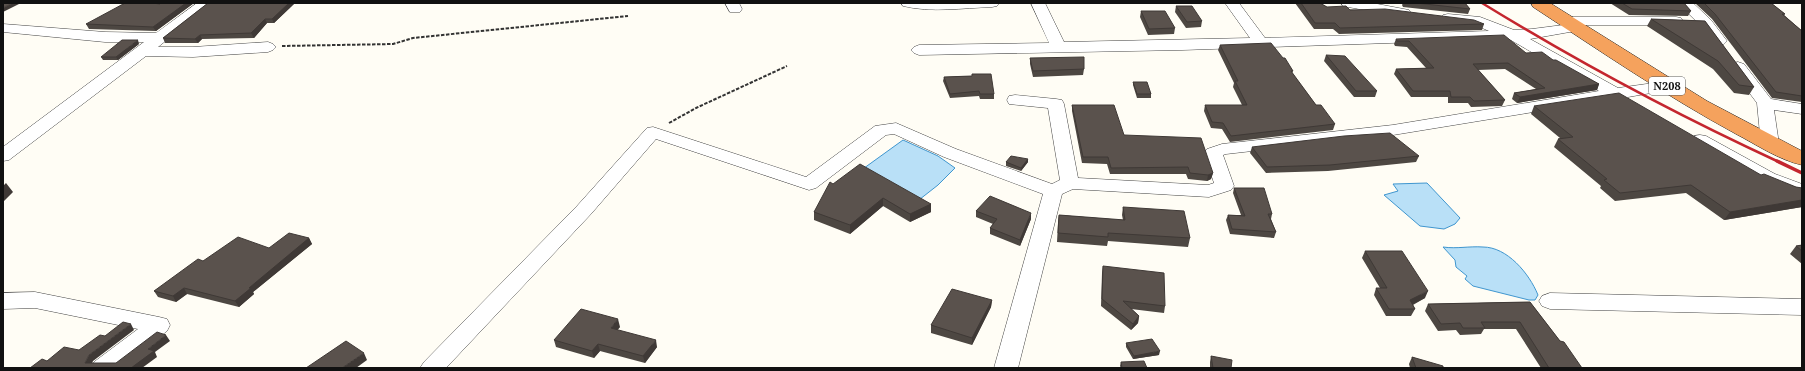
<svg xmlns="http://www.w3.org/2000/svg" width="1805" height="371" font-family="'Noto Serif',serif">
  <rect width="100%" height="100%" fill="#fffdf5"/>
  <path fill="#b9e0f7" stroke="#3f96cf" d="M903,140L938,156L955,168L938,185L915,203L860,171Z
    M1427,183L1460,218L1455,224L1444,229L1420,226L1384,195L1398,191L1393,184Z
    M1443,247C1457,249 1469,246 1483,247C1507,247 1529,273 1538,295L1535,300H1529L1473,286L1465,279L1467,276L1456,267L1455,260Z"/>
  <g fill="none" stroke-linecap="round" stroke-linejoin="round">
    <g stroke="#444" stroke-width="1">
      <path id="minor" d="M197,3H213L158,47H193L268,42L273,44L276,47L273,50L268,52L193,57L146,56L9,160L3,161V147L144,42H105L3,32V24L105,32L156,33Z
        M725,3H739L742,9L740,12H730Z
        M901,3H999L997,6L992,7C963,8 931,13 903,6Z
        M1031,3H1045L1064,42L1250,38L1225,3H1239L1265,38L1489,31L1473,24L1443,21L1441,18L1443,15L1448,14L1480,17L1514,30L1532,29L1563,25L1559,21L1561,18L1566,17H1676L1681,18L1683,21L1681,24L1676,25H1582L1583,27L1581,30L1530,39L1618,88L1668,81L1674,83L1676,86L1674,89L1628,97L1626,100L1620,101L1613,99L1393,135L1226,154L1223,155L1234,186L1231,190L1209,197L1073,189L1062,194L1018,368H994L1043,194L944,157L894,134L886,135L816,188L809,190L656,139L591,214L446,368H420L424,362L577,206L647,128L653,127L806,177L875,126L896,123L956,149L1052,184L1060,180L1048,108L1009,104L1007,100L1009,96L1015,95L1056,99L1062,100L1064,104L1078,178L1208,185L1214,183L1204,153L1207,149L1222,144L1393,125L1599,91L1509,39L1182,50L919,55L914,53L911,50L914,47L919,45L1049,43Z
        M1341,3H1372L1409,10L1411,13L1409,16L1404,17L1348,7L1343,6Z
        M1678,3H1693L1711,20L1727,41L1724,44H1714L1701,26Z
        M1738,62L1744,64L1771,99L1802,104V114L1774,110L1779,144L1776,148L1770,149L1764,148L1761,144L1757,103L1730,67L1732,64Z
        M1700,135L1706,136L1775,174L1802,184V197L1761,182L1694,144L1691,140L1694,136Z
        M35,292L159,317L167,319L170,325L167,331L119,368H90L94,362L138,329L35,308L3,309V293Z
        M1550,293L1802,299V315L1550,309L1542,306L1539,301L1542,296Z"/>
    </g>
    <g stroke="#222" stroke-width="1">
      <path id="highway" d="M1531,3H1550L1707,101L1802,151V165C1779,160 1757,145 1736,134C1666,96 1600,51 1533,7Z"/>
    </g>
    <path stroke="#333" stroke-width="2" stroke-dasharray="3.5 1.5" stroke-linecap="butt" d="M282,46L393,44L413,38L628,16
      M669,123L696,108L787,66"/>
    <use href="#minor" fill="#fff" fill-rule="evenodd"/>
    <use href="#highway" fill="#f5a25d" fill-rule="evenodd"/>
    <path stroke="#c4262e" stroke-width="2.5" d="M1482,3C1578,62 1677,115 1779,162"/>
    <path stroke="#c4262e" stroke-width="3.5" d="M1777,161L1802,173"/>
  </g>
  <path fill="#4d4742" d="M161,3H194L156,31L89,29L86,24Z
    M208,3H295L274,23H267L254,38L202,39L198,43H165L163,38Z
    M1295,3H1320L1327,7L1484,24L1482,30L1339,34L1333,29H1314Z
    M1403,3H1465L1470,9L1468,14L1403,7L1402,5Z
    M1610,3H1684L1691,11L1688,16L1629,15Z
    M1695,3H1771L1785,14L1784,15L1802,31V102L1772,98L1712,19Z
    M1176,6L1202,21L1201,27L1186,28L1175,12Z
    M1141,11L1175,28L1174,34L1148,35L1140,17Z
    M1651,19L1705,21L1754,87L1749,95L1734,93L1713,69L1647,26Z
    M1396,39L1526,53L1553,60L1599,84L1597,90L1517,103L1512,99L1514,93L1536,89L1505,69L1478,70L1505,100L1502,106L1471,107L1468,103H1448V97H1411L1394,74L1396,69L1426,68L1407,47L1395,46L1394,44Z
    M139,44L118,60H103L101,57Z
    M1220,45L1283,58L1293,71L1292,73L1316,105L1335,124L1333,130L1230,142L1222,129L1211,128L1204,111L1205,105H1242L1233,87L1234,83L1218,50Z
    M1326,55L1377,91L1375,97H1354L1324,61Z
    M1030,58L1084,69L1083,75L1033,77L1030,64Z
    M972,74L994,94V99H980L979,96L950,98L943,81L944,77L972,76Z
    M1133,82L1151,94V98H1137L1133,85Z
    M1072,105L1124,135L1213,173L1211,179L1207,181L1188,179L1186,174H1110L1107,164L1082,163L1072,111Z
    M1534,106L1761,175L1796,187L1802,188V207L1724,220L1686,193L1615,201L1600,188L1601,186L1554,147L1558,139L1560,138L1531,114Z
    M1252,147L1419,156L1416,162L1328,171L1266,173L1250,153Z
    M1028,159V162L1021,171L1006,166V162Z
    M833,184L931,204V212L910,222L883,206L850,234L814,220V212Z
    M1234,188L1272,214L1271,219L1276,232L1274,238L1230,234L1226,220L1228,215H1241L1233,193Z
    M1123,207L1190,238L1188,247L1108,241L1107,246L1057,242L1058,223L1059,215L1123,220L1122,215Z
    M976,211L1031,219L1020,246L990,234V228L993,224L976,217Z
    M309,238L312,244L253,292L254,294L239,307L187,294L176,302L158,297L154,291L203,261L269,248Z
    M1802,245V264L1790,254L1796,246Z
    M1365,251L1425,298L1413,305L1415,309L1411,316H1386L1374,295L1376,288H1380L1362,258Z
    M1103,266L1165,306L1164,313L1131,309L1139,316L1138,323L1131,330L1101,306L1102,273Z
    M992,300L991,307L972,345L931,333V325Z
    M1530,302L1560,341L1582,368H1541L1516,329H1484L1481,334L1460,335L1456,330L1438,331L1425,311L1428,304Z
    M620,327L617,330L657,347L645,363L600,351L594,358L556,347L554,340Z
    M1126,343L1159,355L1133,359L1126,347Z
    M1211,356L1231,368H1210V362Z
    M1412,357L1443,368H1410L1409,364Z
    M1121,362L1147,368H1121L1120,366Z"/>
  <path fill="#3f3936" d="M13,3H21L3,12V8Z
    M186,3H194L156,31L153,27Z
    M289,3H295L274,23L272,19Z
    M265,19L267,23L254,38L251,33Z
    M200,35L202,39L198,43L195,39Z
    M138,40L139,44L118,60L116,57Z
    M1599,84L1597,90L1517,103L1520,97Z
    M1028,159V162L1021,171V168Z
    M1213,173L1211,179L1207,181L1208,175Z
    M6,183L13,192L3,202V186Z
    M883,198V206L850,234V225Z
    M1802,200V207L1724,220L1730,212Z
    M931,204V212L910,222V214Z
    M1031,213V219L1020,246V240Z
    M309,238L312,244L253,292L254,294L239,307L235,301L249,288Z
    M184,288L187,294L176,302L173,296Z
    M1428,291L1425,298L1407,307L1410,300Z
    M992,300L991,307L972,345V338Z
    M1139,316L1138,323L1131,330L1133,324Z
    M618,319L620,327L613,335L611,328Z
    M131,324L134,330L93,361L90,368L85,363L89,355Z
    M166,335L170,341L155,352L157,357L142,368H131L148,349Z
    M656,340L657,347L645,363L643,356Z
    M598,344L600,351L594,358L592,351Z
    M1160,351L1159,355L1133,359L1134,356Z
    M364,353L367,360L356,368H342Z"/>
  <path fill="#5a524d" stroke="#3f3936" d="M3,3H13L3,8Z
    M125,3H152L160,4L161,3H186L153,27L86,24Z
    M208,3H289L272,19H265L251,33L200,35L195,39L163,38Z
    M1301,3H1320L1327,7L1346,6L1350,10L1385,9L1474,20L1484,24L1340,28L1335,23H1315Z
    M1416,3H1465L1470,9Z
    M1622,3H1684L1691,11L1632,9Z
    M1704,3H1771L1785,14H1782L1802,31V96L1776,92L1715,14Z
    M1176,6H1192L1202,21L1187,22Z
    M1141,11H1165L1175,28L1149,29Z
    M1651,19L1705,21L1754,87L1739,85L1718,61Z
    M1504,35L1526,53L1542,52L1553,60H1556L1599,84L1520,97L1514,93L1545,88L1508,63L1473,64L1505,100L1474,101L1470,97H1451L1450,91H1413L1396,69L1434,68L1409,41H1397L1396,39Z
    M122,40H138L116,57H101Z
    M1271,43L1283,58H1285L1293,71H1291L1316,105H1321L1335,124L1231,136L1223,123L1212,122L1205,105H1247L1235,81H1238L1220,45Z
    M1326,55L1345,56L1377,91H1356Z
    M1084,57V69L1033,71L1030,58Z
    M972,74H991L994,94H980L979,91L950,94L944,77L972,76Z
    M1133,82H1147L1151,94H1137Z
    M1619,93L1761,175L1764,174L1796,187L1802,188V200L1730,212L1691,185L1620,193L1604,180L1607,179L1558,139L1573,137L1534,106Z
    M1072,105H1114L1124,135L1201,138L1213,173L1208,175L1190,173L1188,167L1111,168L1108,157H1083Z
    M1390,133L1419,156L1330,165L1267,167L1252,147L1344,136Z
    M1011,156L1028,159L1021,168L1006,162Z
    M860,164L931,204L910,214L883,198L850,225L814,212L830,182L833,184Z
    M1234,188H1264L1272,214H1268L1276,232L1232,229L1228,215L1245,216Z
    M990,196L1031,213L1020,240L990,228L997,219L976,211Z
    M1123,207L1184,211L1190,238L1108,233V237L1058,233L1059,215L1125,220Z
    M289,233L309,238L249,288H251L235,301L184,288L173,296L154,291L198,259L203,261L238,237L269,248Z
    M1802,245V251L1796,246Z
    M1365,251H1402L1428,291L1410,300L1415,309H1389L1376,288H1387Z
    M1103,266L1164,273L1165,306L1123,301L1139,316L1133,324L1102,299Z
    M952,289L992,300L972,338L931,325Z
    M1530,302L1560,341L1564,342L1582,368H1549L1520,322H1481L1485,328H1463L1460,323L1441,324L1428,304Z
    M581,309L618,319L611,328L656,340L643,356L598,344L592,351L554,340Z
    M123,322L131,324L89,355L85,363H116L157,332L166,335L148,349L154,351L131,368H30L42,359L47,361L64,347L79,350L100,335L105,336Z
    M1152,339L1160,351L1134,356L1126,343Z
    M346,341L364,353L342,368H306Z
    M1211,356L1232,360L1231,368H1213Z
    M1412,357L1443,366V368H1416Z
    M1144,361L1147,368H1122L1121,362Z"/>
  <g text-anchor="middle" stroke-width="4" stroke-linejoin="round" paint-order="stroke">
    <rect fill="#fff" stroke="#585858" stroke-width="1" x="1649" y="77" width="36" height="18" rx="3"/>
    <g font-size="11" font-weight="bold" fill="#111">
      <text x="1667" y="90">N208</text>
    </g>
  </g>
  <rect width="1805" height="371" fill="none" stroke="#111111" stroke-width="8"/>
</svg>
